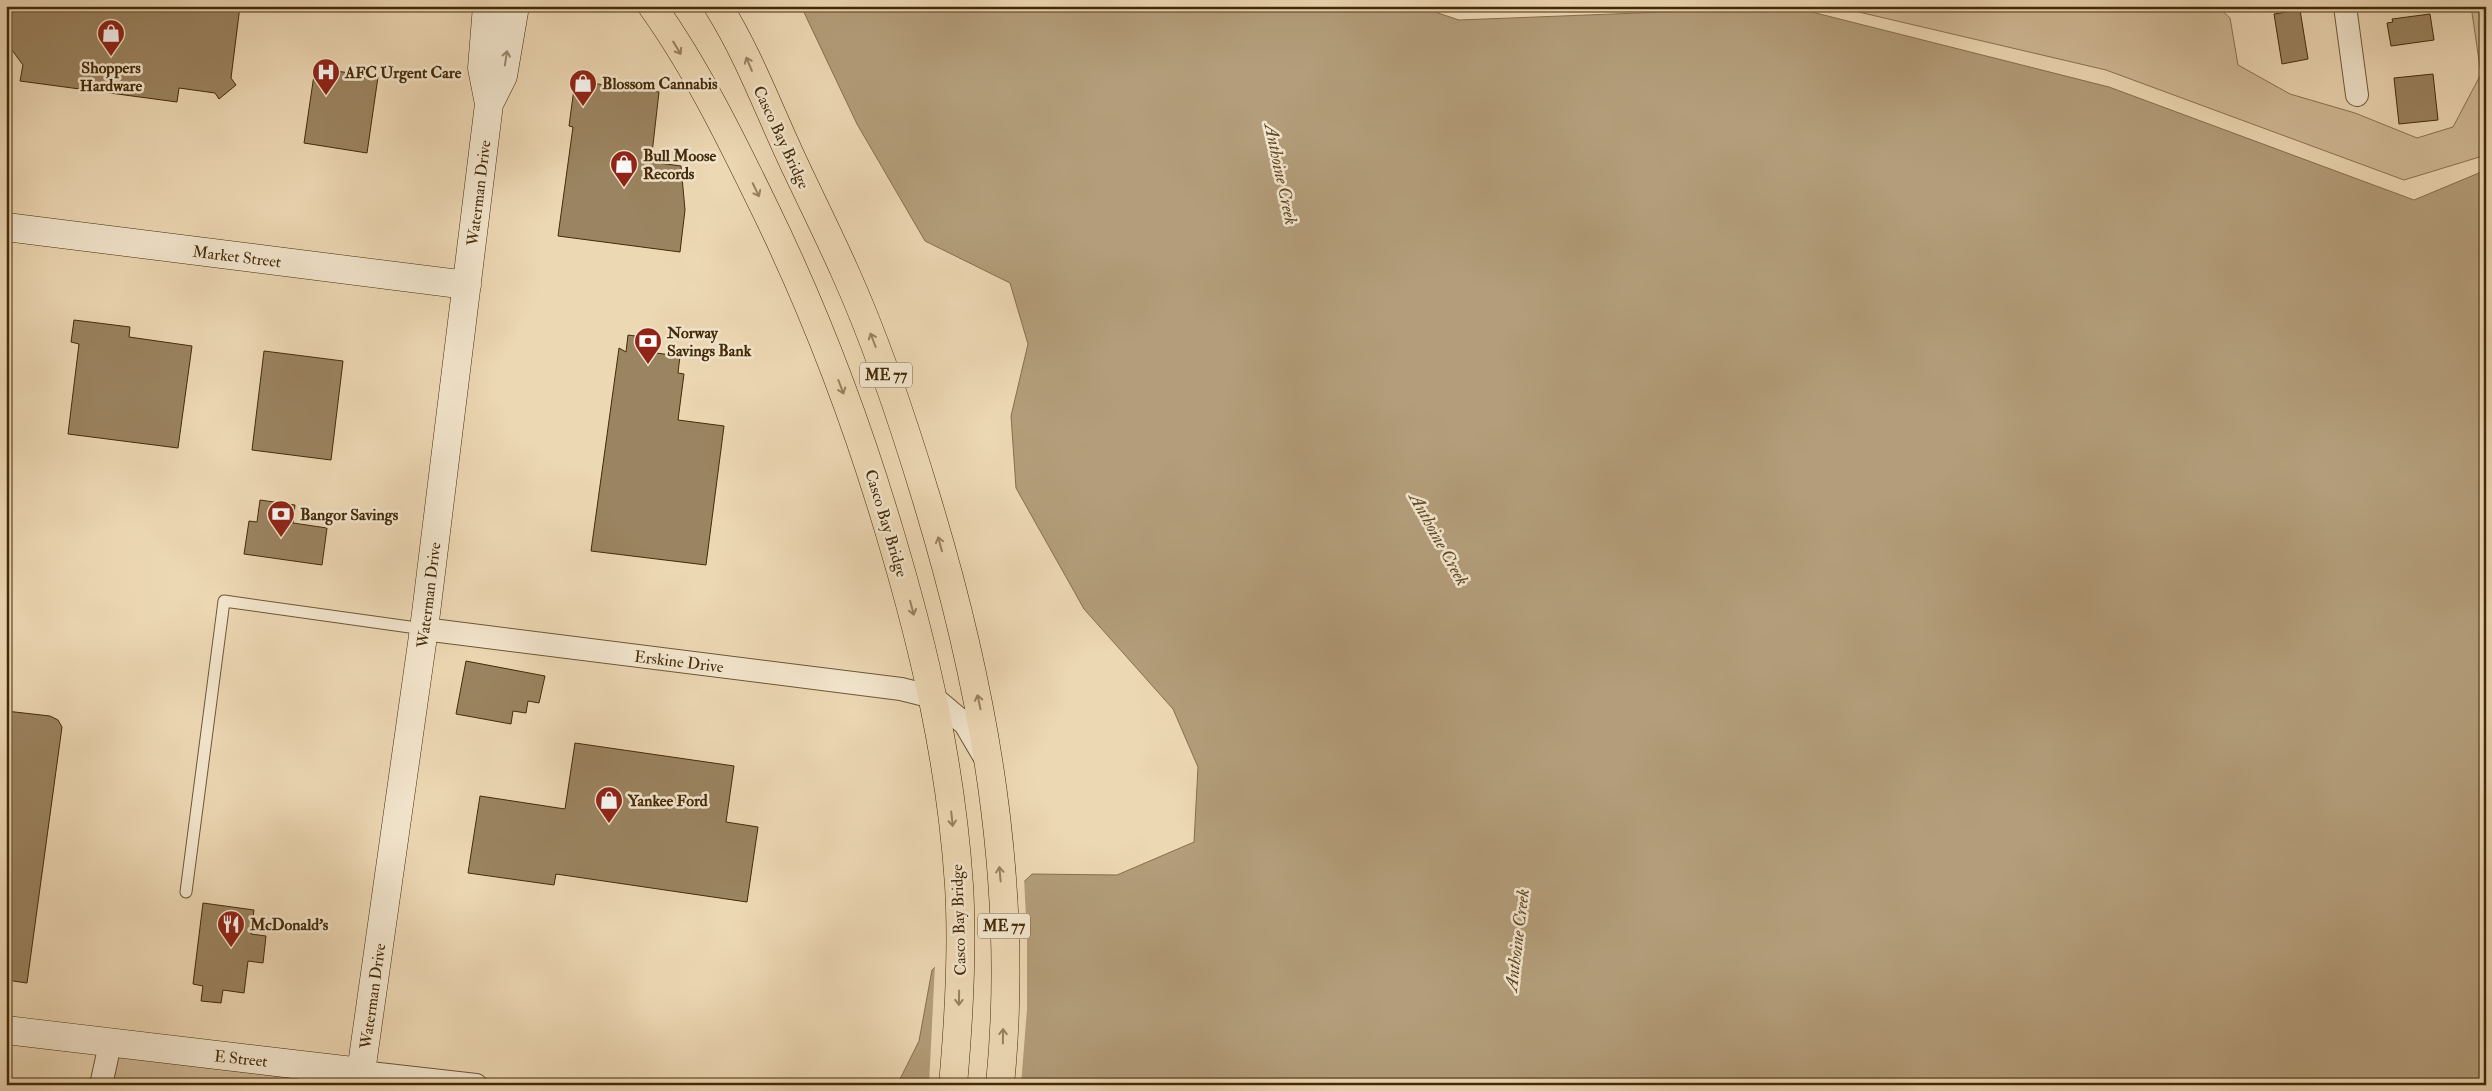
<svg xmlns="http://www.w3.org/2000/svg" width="2492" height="1091" font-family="'IM FELL Double Pica',serif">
  <rect width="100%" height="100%" fill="#edd8b4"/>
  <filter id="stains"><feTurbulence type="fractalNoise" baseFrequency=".004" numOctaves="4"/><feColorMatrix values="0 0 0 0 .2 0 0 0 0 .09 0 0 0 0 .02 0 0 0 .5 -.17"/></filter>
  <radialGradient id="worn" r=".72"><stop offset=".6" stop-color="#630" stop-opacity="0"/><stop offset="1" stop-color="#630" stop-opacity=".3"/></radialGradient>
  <path fill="#d0ba97" stroke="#8a7250" d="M1833,6H2217L2230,18L2238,65L2290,94L2355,113L2417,138L2453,127L2481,74L2471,6H2486V155L2404,180L2106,70Z
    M110,1044L444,1085H101Z"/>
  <path fill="#b39d7a" stroke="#866f4c" d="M801,6H1417L1459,20L1792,7L2109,87L2414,200L2486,170V1085H897L919,1041L932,970L1032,874L1117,875L1194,842L1198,767L1173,709L1084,609L1016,488L1011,416L1028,344L1010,283L925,241L857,124Z"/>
  <path fill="#edd8b4" d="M1024,878L1027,937V1009L1021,1085H929L935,964Z"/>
  <path fill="#9b8461" stroke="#432a08" d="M6,6H240L231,78L236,85L219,99L215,93L179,88L177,102L20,81L23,65L6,42Z
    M2300,10L2308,59L2282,64L2274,14Z
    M2430,14L2434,40L2391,46L2387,23L2393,22L2392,19Z
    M315,68L378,77L367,153L304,143Z
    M2433,74L2438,120L2399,124L2394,78Z
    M575,81L659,92L651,162L681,166L685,210L680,252L558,236L573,127L569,126Z
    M74,320L130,327L129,337L192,346L178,448L68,434L79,344L71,342Z
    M628,335L650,338L648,352L680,356L678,373L684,374L678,420L724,426L706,565L591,551L619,348L626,352Z
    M264,351L343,361L331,460L252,450Z
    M260,500L295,505L293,523L327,528L322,565L244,554L249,521L257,522Z
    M466,661L545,676L539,703L528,701L526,713L513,711L511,724L456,714Z
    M6,711L50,716L58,720L62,727L27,983L6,980Z
    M575,743L734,766L726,822L758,827L747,902L556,874L554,885L468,873L480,796L565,809Z
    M203,903L254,910L251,934L266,936L263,963L248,961L244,993L223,990L221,1003L201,1001L203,986L193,984Z"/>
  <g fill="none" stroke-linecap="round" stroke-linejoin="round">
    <g stroke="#6e5633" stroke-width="13">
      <path id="lane" d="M186,892L224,601L424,629"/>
    </g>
    <g stroke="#6e5633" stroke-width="24">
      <path id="street" d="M2345,6L2357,95
        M424,629L901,689L933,697L965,724L985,758
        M101,1085L110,1044
        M355,1085L361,1072L476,1085"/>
    </g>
    <g stroke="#432a08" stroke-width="29">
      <path id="secondary" d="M489,104L503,76L515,6
        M6,227L467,285
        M6,1030L361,1072L424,629L489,104L482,68L487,6"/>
    </g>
    <g stroke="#432a08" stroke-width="29">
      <path id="primary" d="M652,6C696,67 733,143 766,211C817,316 858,425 891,537C925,651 951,765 959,885C963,951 959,1018 953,1085
        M718,6C750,57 771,116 797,170C813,204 830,238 845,272C878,345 903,421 926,497C984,687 1020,886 1000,1085"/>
    </g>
    <use href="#lane" stroke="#f3e6ce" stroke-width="11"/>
    <use href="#street" stroke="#f3e6ce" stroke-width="22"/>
    <use href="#secondary" stroke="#f3e6ce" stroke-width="28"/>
    <use href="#primary" stroke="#edd8b4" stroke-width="28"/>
  </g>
  <defs><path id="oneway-shaft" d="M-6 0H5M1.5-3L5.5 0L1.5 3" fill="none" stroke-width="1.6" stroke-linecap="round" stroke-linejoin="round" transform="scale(1.25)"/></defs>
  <g stroke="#98815e">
    <use href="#oneway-shaft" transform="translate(677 48) rotate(59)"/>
    <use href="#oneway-shaft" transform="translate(749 64) rotate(-113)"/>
    <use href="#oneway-shaft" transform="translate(756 190) rotate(64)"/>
    <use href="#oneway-shaft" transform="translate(873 340) rotate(-111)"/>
    <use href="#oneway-shaft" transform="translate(841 387) rotate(69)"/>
    <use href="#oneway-shaft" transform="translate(940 544) rotate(-105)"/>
    <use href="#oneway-shaft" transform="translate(912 608) rotate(75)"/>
    <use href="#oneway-shaft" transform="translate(979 702) rotate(-102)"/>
    <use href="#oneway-shaft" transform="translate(952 819) rotate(84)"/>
    <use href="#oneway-shaft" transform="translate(1000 874) rotate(-95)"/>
    <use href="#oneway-shaft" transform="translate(959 998) rotate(91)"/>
    <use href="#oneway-shaft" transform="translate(1003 1036) rotate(-89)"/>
  </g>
  <use stroke="#9b886b" href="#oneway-shaft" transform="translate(506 58) rotate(-81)"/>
  <defs>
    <g id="shop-pin" transform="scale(1.4375)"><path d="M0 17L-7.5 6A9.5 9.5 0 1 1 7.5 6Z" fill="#8f2418" stroke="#f3e6ce"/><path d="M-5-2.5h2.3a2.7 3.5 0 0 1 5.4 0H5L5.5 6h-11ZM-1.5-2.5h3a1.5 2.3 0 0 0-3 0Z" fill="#fff"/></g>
    <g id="hospital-pin" transform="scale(1.4375)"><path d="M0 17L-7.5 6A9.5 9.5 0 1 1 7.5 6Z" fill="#8f2418" stroke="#f3e6ce"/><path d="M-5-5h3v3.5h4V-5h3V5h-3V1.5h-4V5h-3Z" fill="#fff"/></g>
    <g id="bank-pin" transform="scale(1.4375)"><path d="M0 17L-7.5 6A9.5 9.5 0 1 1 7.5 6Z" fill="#8f2418" stroke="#f3e6ce"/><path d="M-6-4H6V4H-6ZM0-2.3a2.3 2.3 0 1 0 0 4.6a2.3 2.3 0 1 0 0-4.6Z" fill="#fff"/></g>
    <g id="restaurant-pin" transform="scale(1.4375)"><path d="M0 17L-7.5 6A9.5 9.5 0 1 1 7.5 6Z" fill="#8f2418" stroke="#f3e6ce"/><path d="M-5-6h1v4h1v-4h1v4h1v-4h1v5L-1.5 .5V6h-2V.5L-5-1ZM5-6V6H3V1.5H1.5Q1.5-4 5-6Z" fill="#fff"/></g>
  </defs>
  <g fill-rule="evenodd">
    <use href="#shop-pin" x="111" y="33"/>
    <use href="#hospital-pin" x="326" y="72"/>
    <use href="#shop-pin" x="583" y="83"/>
    <use href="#shop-pin" x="624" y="164"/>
    <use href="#bank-pin" x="648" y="341"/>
    <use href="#bank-pin" x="281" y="514"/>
    <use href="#shop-pin" x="609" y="800"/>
    <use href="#restaurant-pin" x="231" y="924"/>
  </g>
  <g text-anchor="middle" stroke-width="5" stroke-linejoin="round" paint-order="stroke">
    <g fill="#f3e6ce" stroke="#786243" stroke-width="1">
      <rect x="860" y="362.5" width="52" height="25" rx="4"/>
      <rect x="978" y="913.5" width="52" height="25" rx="4"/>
    </g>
    <g font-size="15" font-weight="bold" fill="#432a08">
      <text x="886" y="380">ME 77</text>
      <text x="1004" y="931">ME 77</text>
    </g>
    <g font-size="16" font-weight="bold" fill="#432a08" stroke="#f3e6ce" text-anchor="start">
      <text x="111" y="73" text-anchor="middle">Shoppers<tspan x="111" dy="18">Hardware</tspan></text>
      <text x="345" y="78">AFC Urgent Care</text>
      <text x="602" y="89">Blossom Cannabis</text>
      <text x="643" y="161">Bull Moose<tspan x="643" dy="18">Records</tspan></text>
      <text x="667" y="338">Norway<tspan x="667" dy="18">Savings Bank</tspan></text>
      <text x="300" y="520">Bangor Savings</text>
      <text x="628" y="806">Yankee Ford</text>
      <text x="250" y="930">McDonald's</text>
    </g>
    <g font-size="16" fill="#432a08" stroke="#f3e6ce">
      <text transform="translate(782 137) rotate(65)" y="6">Casco Bay Bridge</text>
      <text transform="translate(478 193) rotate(-83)" y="6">Waterman Drive</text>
      <text transform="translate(237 256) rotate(7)" y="6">Market Street</text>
      <text transform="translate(887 523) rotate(73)" y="6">Casco Bay Bridge</text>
      <text transform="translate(428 595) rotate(-83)" y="6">Waterman Drive</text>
      <text transform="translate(679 661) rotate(7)" y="6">Erskine Drive</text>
      <text transform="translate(958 920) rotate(-92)" y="6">Casco Bay Bridge</text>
      <text transform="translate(372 996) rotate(-82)" y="6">Waterman Drive</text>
      <text transform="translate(241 1058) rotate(6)" y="6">E Street</text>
    </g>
    <g font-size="18" font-style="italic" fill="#5f4724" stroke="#f3e6ce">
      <text transform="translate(1281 174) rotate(78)" y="6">Anthoine Creek</text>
      <text transform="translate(1439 539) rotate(61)" y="6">Anthoine Creek</text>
      <text transform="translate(1517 940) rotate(-83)" y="6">Anthoine Creek</text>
    </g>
  </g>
  <rect width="2492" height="1091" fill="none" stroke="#edd8b4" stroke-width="25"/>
  <rect x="8" y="8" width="2477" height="1076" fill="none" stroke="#432a08" stroke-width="2.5"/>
  <rect x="12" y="12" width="2467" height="1066" fill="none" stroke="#432a08"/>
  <rect width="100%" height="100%" filter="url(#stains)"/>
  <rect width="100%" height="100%" fill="url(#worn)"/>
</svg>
